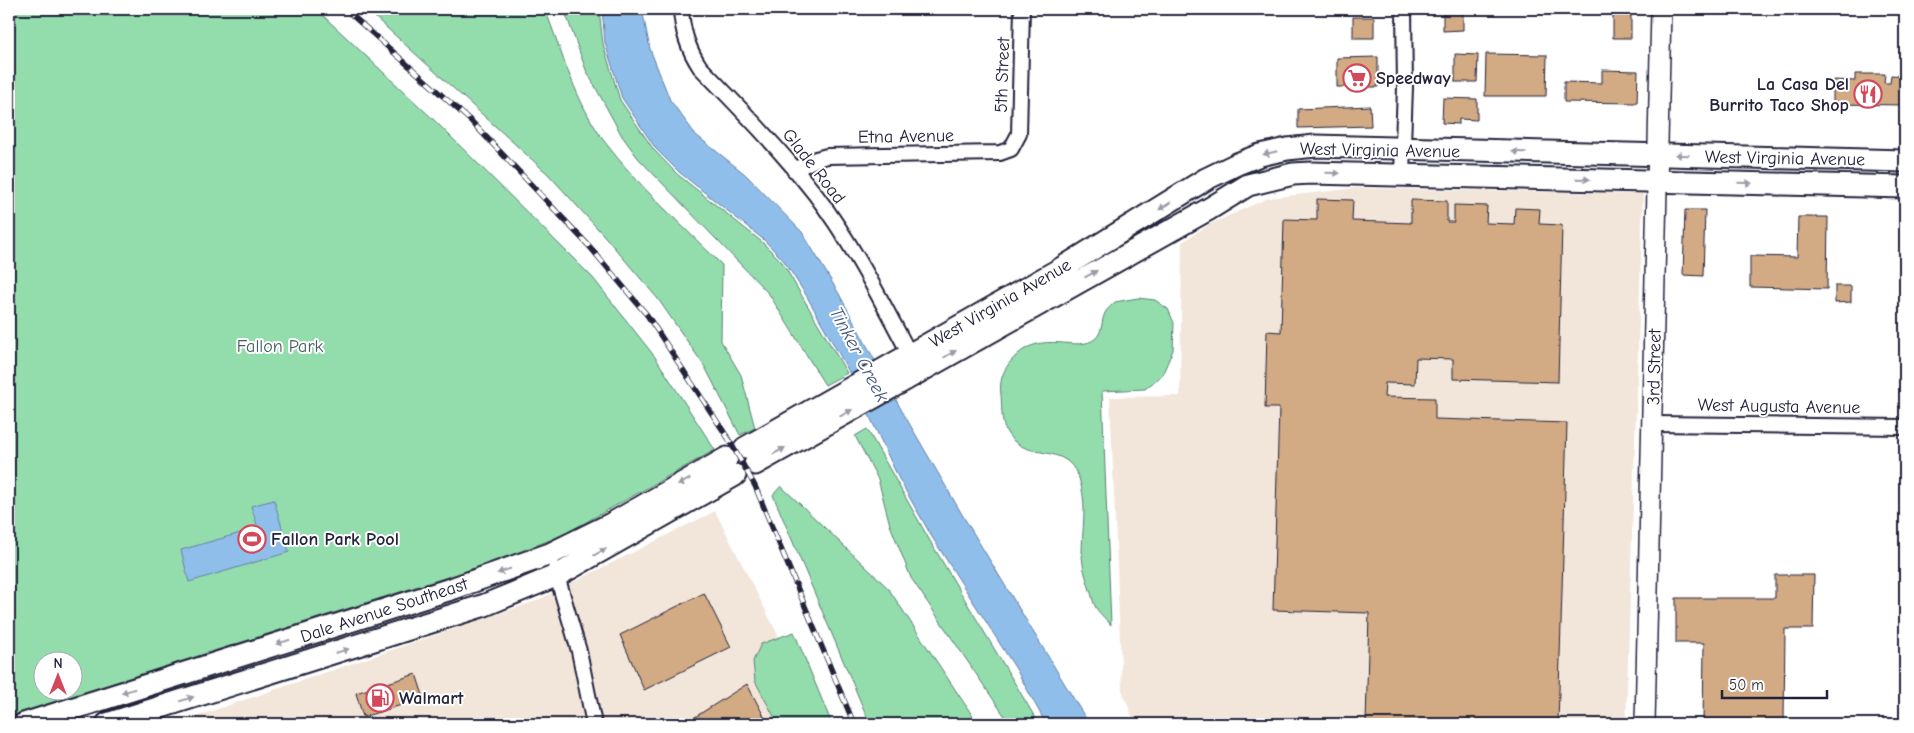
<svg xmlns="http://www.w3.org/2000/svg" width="1914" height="733" font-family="'Comic Neue',sans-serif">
  <rect width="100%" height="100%" fill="#fff"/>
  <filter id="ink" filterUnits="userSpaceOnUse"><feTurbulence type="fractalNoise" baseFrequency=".02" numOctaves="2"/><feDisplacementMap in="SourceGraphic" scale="10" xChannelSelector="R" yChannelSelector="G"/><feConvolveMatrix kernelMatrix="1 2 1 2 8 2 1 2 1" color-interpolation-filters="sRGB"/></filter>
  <g filter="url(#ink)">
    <path fill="#f2e6da" d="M1358,188L1643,194L1626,724H1135L1122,690L1110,397L1180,396L1182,242L1210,224L1268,198Z
      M715,511L800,678L807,724H174L536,601Z"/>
    <path fill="#93ddad" stroke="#5a8074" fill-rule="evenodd" d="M9,9H316L434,120L593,278L655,357L715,450L563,535L485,565L9,716ZM42,660H72V690H42Z
      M366,9H545C562,53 576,102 604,141C638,186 682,225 722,265L721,341L741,375L755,428L740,435L705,367L658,299L607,239L549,175Z
      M564,9H599L603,44L620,100L654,150L677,174L762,242L782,262L847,373L825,385L769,294L638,158L622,136L586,70Z
      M1138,298L1155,300L1168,309L1174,323L1173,350L1162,375L1145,389L1102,391L1111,625C1106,619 1100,614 1096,608C1093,603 1092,595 1090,590C1086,578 1082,566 1082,553C1082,529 1087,509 1081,485C1070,436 1023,467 1005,429C1001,420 1002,405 1001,395C999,381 1003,370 1012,360C1041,326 1078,355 1096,338C1103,331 1101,321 1105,313C1107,309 1112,305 1115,302Z
      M867,429L930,541L1039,724H1010L911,578L890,525L878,479L855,436Z
      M781,486L888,588L978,724H870L773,495Z
      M794,632L832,724H778L755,681L753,661L761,644Z"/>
    <path fill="#90beea" stroke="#6480a4" d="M602,9H642L650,49L670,100L696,135L745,174L802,232L838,292L902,411L963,516L1089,724H1046L1016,669L932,537L899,479L848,370L806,295L784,261L764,240L679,172L656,149L622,98L605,43Z
      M274,500L289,552L189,582L181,550L258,528L251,506Z"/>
    <path fill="#d2aa83" stroke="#22223b" d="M1443,9H1463V30L1443,31Z
      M1613,15H1631V38H1613Z
      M1353,17H1374V38H1353Z
      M1455,54L1478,55L1477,82H1455Z
      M1486,54L1547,55L1546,96H1485Z
      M1378,57V87H1337V58Z
      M1602,70L1638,71L1637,103L1564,102V82L1602,83Z
      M1855,74H1885L1884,83H1890L1891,75L1904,76V105L1833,104V80L1855,81Z
      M1443,98L1477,99V120L1459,119V124L1442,123Z
      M1370,106L1371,126L1298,128V109Z
      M1317,199L1353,200L1352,221L1411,223V200L1447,201V222H1454V205L1487,206L1486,223L1514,224L1515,208L1540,209L1539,224L1562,225L1558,382L1453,379V359L1416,358L1415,384L1385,383L1384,397L1435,398V419L1567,423L1558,724H1366L1369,613L1273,610L1279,408H1265L1267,331L1281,332L1284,219L1317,220Z
      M1685,210H1705L1703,276L1683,275Z
      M1798,217H1828L1827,289L1750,287V256L1797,257Z
      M1835,286H1851V302L1835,303Z
      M1775,575H1814L1813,629H1785L1784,724H1703L1704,643H1676V598H1775Z
      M704,593L731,647L644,690L620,635Z
      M416,674L424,698L363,717L356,693Z
      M747,684L768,724H684Z"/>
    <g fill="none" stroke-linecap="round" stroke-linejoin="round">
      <g stroke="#22223b" stroke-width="18">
        <path id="street" d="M681,9C682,30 688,49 700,67C740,108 780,149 815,194C853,244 881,300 910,355
          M794,170L816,159L827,156L1000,153L1011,149L1019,134L1022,9
          M1402,174L1405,87L1404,9
          M1653,424L1905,427
          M555,569L579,651L594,724"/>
      </g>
      <g stroke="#22223b" stroke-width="22">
        <path id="secondary" d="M1645,724L1661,9"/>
      </g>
      <g stroke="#22223b" stroke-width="25">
        <path id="primary" d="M745,448L1062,268L1206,179L1237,164L1260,155L1287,149L1315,146L1905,161
          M755,464L1209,209L1248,185L1293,174L1311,173L1905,187
          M24,724L454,588L550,554L611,524L727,458
          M107,724L485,605L558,575L735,475"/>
      </g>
      <use href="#street" stroke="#fff" stroke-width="14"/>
      <use href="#secondary" stroke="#fff" stroke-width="19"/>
      <use href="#primary" stroke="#fff" stroke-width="21"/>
      <g stroke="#22223b" stroke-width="5.5">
        <path id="rail" d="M345,9L472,122L590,247L647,315L728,438L755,486L854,724"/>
      </g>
      <use href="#rail" stroke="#fff" stroke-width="4" stroke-dasharray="11" stroke-linecap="butt"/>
    </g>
    <defs><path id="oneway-solid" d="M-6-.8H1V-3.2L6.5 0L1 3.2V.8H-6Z" transform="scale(1.25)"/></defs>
    <g fill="#9c9ca7">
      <use href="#oneway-solid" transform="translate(1519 152) rotate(-179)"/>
      <use href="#oneway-solid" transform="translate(1270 153) rotate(167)"/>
      <use href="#oneway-solid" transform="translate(1682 155) rotate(-179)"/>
      <use href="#oneway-solid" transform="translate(1333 173) rotate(1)"/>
      <use href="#oneway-solid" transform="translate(1583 179) rotate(1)"/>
      <use href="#oneway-solid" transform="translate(1745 183) rotate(1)"/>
      <use href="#oneway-solid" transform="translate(1165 206) rotate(148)"/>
      <use href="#oneway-solid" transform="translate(1091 274) rotate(-29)"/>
      <use href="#oneway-solid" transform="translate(950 354) rotate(-30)"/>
      <use href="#oneway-solid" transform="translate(846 413) rotate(-30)"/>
      <use href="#oneway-solid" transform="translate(779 451) rotate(-29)"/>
      <use href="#oneway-solid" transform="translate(684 482) rotate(150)"/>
      <use href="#oneway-solid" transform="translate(600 552) rotate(-30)"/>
      <use href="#oneway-solid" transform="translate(504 571) rotate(160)"/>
      <use href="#oneway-solid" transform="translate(283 642) rotate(163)"/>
      <use href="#oneway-solid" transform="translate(342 651) rotate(-17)"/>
      <use href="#oneway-solid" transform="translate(128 691) rotate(162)"/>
      <use href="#oneway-solid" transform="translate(187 699) rotate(-18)"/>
    </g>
  </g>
  <defs>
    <g id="supermarket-ring" transform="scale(1.4375)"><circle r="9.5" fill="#fff" stroke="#d1495b" stroke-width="1.5"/><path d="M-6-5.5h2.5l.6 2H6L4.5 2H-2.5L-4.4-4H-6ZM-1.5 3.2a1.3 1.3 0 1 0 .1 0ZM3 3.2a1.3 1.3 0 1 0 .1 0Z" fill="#d1495b"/></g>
    <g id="restaurant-ring" transform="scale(1.4375)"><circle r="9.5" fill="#fff" stroke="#d1495b" stroke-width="1.5"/><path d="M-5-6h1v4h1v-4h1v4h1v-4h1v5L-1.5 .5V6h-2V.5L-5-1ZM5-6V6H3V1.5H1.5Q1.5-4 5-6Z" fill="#d1495b"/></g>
    <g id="stadium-ring" transform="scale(1.4375)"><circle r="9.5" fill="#fff" stroke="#d1495b" stroke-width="1.5"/><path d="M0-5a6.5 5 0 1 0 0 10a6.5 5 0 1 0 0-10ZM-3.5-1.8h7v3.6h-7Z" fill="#d1495b"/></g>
    <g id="fuel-ring" transform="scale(1.4375)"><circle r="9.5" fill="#fff" stroke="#d1495b" stroke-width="1.5"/><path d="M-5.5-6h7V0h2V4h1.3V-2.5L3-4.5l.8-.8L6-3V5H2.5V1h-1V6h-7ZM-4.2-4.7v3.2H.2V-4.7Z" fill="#d1495b"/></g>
  </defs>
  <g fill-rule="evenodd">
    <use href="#supermarket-ring" x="1357" y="78"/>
    <use href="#restaurant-ring" x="1868" y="94"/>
    <use href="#stadium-ring" x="252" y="539"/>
    <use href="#fuel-ring" x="380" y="698"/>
  </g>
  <g text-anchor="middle" stroke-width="4" stroke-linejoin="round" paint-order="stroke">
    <g font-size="18" fill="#22223b" stroke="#fff">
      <text transform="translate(1002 75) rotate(-88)" y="6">5th Street</text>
      <text transform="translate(906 136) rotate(-1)" y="6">Etna Avenue</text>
      <text transform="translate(1380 150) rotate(1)" y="6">West Virginia Avenue</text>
      <text transform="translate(1785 158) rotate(1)" y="6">West Virginia Avenue</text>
      <text transform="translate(814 166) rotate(52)" y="6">Glade Road</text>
      <text transform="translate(1000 303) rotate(-30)" y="6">West Virginia Avenue</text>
      <text transform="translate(1654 367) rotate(-89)" y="6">3rd Street</text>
      <text transform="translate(1779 406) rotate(1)" y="6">West Augusta Avenue</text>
      <text transform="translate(384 610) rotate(-18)" y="6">Dale Avenue Southeast</text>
    </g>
    <g font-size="18" font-weight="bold" fill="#22223b" stroke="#fff" text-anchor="start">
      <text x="1376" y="84">Speedway</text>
      <text x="1849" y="90" text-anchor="end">La Casa Del<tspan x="1849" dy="21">Burrito Taco Shop</tspan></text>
      <text x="271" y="545">Fallon Park Pool</text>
      <text x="399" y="704">Walmart</text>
    </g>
    <g font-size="18" fill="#445a5d" stroke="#fff">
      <text x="280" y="352">Fallon Park</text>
    </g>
    <g font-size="19" font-style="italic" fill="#485978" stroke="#fff">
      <text transform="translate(860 354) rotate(62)" y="7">Tinker Creek</text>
    </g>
  </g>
  <rect width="1914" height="733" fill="none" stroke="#fff" stroke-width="30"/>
  <rect x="15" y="15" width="1884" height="703" fill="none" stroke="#22223b" stroke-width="2" filter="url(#ink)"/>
  <g transform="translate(58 676)"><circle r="24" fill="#ffffff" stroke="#a7a7b1"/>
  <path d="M0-4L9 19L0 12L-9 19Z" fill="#d1495b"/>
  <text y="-8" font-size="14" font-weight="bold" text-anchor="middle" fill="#22223b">N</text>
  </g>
  <path d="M1722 690v8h105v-8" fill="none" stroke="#22223b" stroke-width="2.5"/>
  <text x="1729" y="690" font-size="15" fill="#22223b" stroke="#ffffff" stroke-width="4" paint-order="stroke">50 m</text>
</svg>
